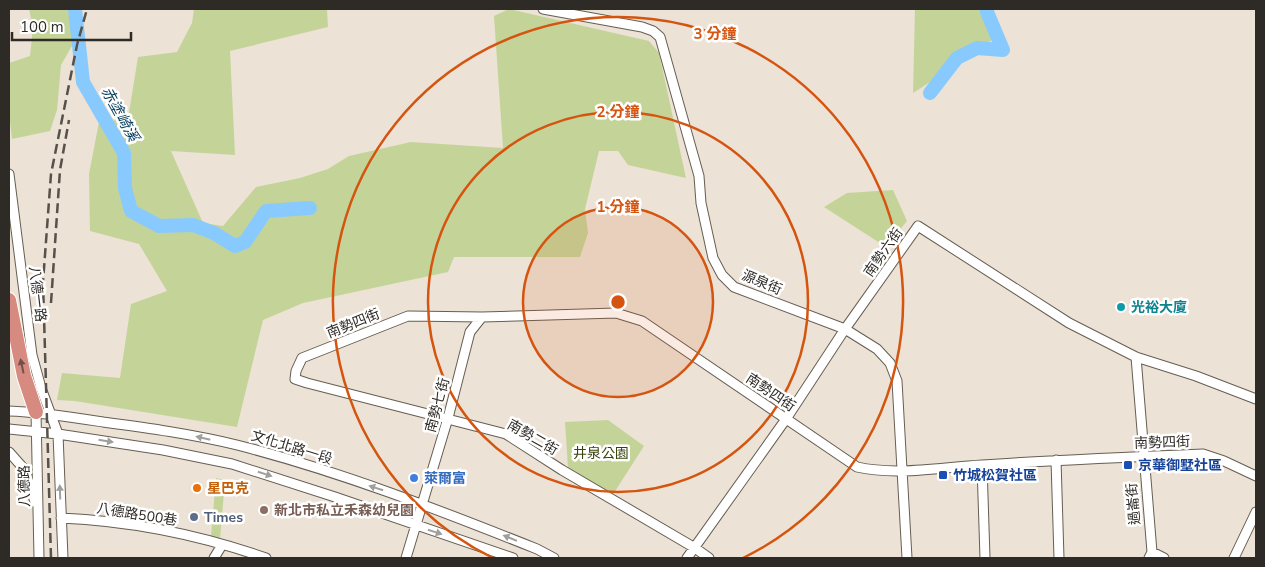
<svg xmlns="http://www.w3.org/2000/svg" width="1265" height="567" font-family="'Nunito Sans','Noto Sans TC',sans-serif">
  <rect width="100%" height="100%" fill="#ece2d5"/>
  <path fill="#c4d499" d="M29,9H75L80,32L61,65L57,110L50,131L12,139L9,112V63L30,56L33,27Z
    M194,9H327L328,27L230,51L235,155L171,151L203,223L223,226L256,187L300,178L328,169L349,156L411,142L503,148L494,16L509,9L649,41L659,53L686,178L628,165L618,151H599L585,209L588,233L580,257H454L448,272L303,303L263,320L237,427L75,401L57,400L62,373L120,378L131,304L167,291L139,244L90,231L89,174L99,122L128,119L138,57L177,52L192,23Z
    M915,9H993L998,35L977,52L913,93Z
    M893,190L907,221L886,247L824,207L847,193Z
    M608,420L644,446L612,496L568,468L565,422Z
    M216,478L225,480L220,539L211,537Z"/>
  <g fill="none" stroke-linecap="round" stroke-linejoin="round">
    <path stroke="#88cafd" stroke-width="14" d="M75,9L83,82L124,153L125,188L131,211L159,226L193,225L214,233L235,246L245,242L266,211L310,208
      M930,93L957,58L977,48L1003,50L987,12V9"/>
    <g stroke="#665e53" stroke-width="11">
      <path id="minor" d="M543,9L642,27L653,31L660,37L699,176L701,203L713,258L722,275L734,287L845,329L877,349L890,363L897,381L907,558
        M9,174L32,355L41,388L58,434L63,558
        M1136,357L1152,552L1149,558
        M9,411C40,412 71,417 103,422C148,428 192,434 237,445C339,471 439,510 537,549L554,558
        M36,412L39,558
        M9,429L58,434L163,450L232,464L335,497L513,558
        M9,452L25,470L35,502
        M1056,460L1059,558
        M982,465L985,558
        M61,518C130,521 200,535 266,558
        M1152,552L1164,558
        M214,558L222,545
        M406,558L448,418L470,332L482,317
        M687,558L786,419L845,329L918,226L1069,323L1136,357L1196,376L1256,399
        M709,558L695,548L562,470L506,434L307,383L295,379L296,371L302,358L408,316L482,317L616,313L642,321L857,467C897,476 942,467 982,465C1056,460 1129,457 1203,454L1224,461L1256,476
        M1234,558L1256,512"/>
    </g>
    <g stroke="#fff" stroke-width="16">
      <path id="highway" d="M9,300L24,376L36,412"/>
    </g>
    <use href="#minor" stroke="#fff" stroke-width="9"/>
    <use href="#highway" stroke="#d68a80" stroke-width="14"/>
    <path stroke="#56514b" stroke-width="2.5" stroke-dasharray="10 5" stroke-linecap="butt" d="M51,303L60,170L69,120
      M51,558L43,282L51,174L77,45L87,9"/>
  </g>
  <defs><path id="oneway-solid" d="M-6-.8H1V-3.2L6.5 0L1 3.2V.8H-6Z" transform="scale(1.25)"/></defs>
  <use fill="#71504a" href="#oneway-solid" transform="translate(22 366) rotate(-102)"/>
  <g fill="#a19f9d">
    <use href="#oneway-solid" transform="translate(203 438) rotate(-167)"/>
    <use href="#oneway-solid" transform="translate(106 441) rotate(9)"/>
    <use href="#oneway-solid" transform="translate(265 474) rotate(18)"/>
    <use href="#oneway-solid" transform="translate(376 488) rotate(-162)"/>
    <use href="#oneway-solid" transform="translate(60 492) rotate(-92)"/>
    <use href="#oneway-solid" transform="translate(435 532) rotate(18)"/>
    <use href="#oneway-solid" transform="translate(510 538) rotate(-158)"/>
  </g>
  <circle cx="618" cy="302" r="95" fill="#d5540f" fill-opacity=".12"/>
  <g fill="none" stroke="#d5540f" stroke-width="2.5">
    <circle cx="618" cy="302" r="95"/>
    <circle cx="618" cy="302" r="190"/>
    <path d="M493 558A285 285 0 1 1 743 558"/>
  </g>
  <circle fill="#0f9aa8" stroke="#fff" stroke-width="2" cx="1121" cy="307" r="5"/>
  <g fill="#1a4fb4" stroke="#fff" stroke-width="2">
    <rect x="1123" y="460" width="10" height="10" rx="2.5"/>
    <rect x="938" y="470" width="10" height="10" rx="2.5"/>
  </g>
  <circle fill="#3f7fe0" stroke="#fff" stroke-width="2" cx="414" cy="478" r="5"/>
  <circle fill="#e8710a" stroke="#fff" stroke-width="2" cx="197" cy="488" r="5"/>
  <circle fill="#8d6e63" stroke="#fff" stroke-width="2" cx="264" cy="510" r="5"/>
  <circle fill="#5c6f8a" stroke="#fff" stroke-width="2" cx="194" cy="517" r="5"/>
  <g text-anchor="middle" stroke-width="5" stroke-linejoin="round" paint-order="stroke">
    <g font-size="14" fill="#2e2a26" stroke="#fff">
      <text transform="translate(883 252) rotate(-55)" y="5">南勢六街</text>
      <text transform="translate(762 282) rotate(23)" y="5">源泉街</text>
      <text transform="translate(38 294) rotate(83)" y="5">八德一路</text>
      <text transform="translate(353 323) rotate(-22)" y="5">南勢四街</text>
      <text transform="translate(771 392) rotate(34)" y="5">南勢四街</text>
      <text transform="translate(437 405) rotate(-75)" y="5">南勢七街</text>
      <text transform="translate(533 437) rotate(30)" y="5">南勢二街</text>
      <text transform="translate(1162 442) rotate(-2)" y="5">南勢四街</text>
      <text transform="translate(292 447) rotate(17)" y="5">文化北路一段</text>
      <text transform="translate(24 486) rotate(-91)" y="5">八德路</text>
      <text transform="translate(1133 504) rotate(-95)" y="5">過崙街</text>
      <text transform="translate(137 514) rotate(9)" y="5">八德路500巷</text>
    </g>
    <g font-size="14" font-weight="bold" fill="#0d838f" stroke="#fff" text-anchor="start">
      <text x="1131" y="312">光裕大廈</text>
    </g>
    <g font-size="14" fill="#39440d" stroke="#fff">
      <text x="601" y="458">井泉公園</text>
    </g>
    <g font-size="14" font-weight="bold" fill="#164399" stroke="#fff" text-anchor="start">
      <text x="1138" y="470">京華御墅社區</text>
      <text x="953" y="480">竹城松賀社區</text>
    </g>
    <g font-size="14" font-weight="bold" fill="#366cbe" stroke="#fff" text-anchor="start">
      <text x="424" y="483">萊爾富</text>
    </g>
    <g font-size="14" font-weight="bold" fill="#c56008" stroke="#fff" text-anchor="start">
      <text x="207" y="493">星巴克</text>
    </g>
    <g font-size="14" font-weight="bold" fill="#785e54" stroke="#fff" text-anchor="start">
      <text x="274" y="515">新北市私立禾森幼兒園</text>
    </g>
    <g font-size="14" font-weight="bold" fill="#4e5e75" stroke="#fff" text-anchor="start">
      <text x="204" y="522">Times</text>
    </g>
    <g font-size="15" font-style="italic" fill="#013859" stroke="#fff">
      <text transform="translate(120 114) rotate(61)" y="5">赤塗崎溪</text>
    </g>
  </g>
  <circle cx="618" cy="302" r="8" fill="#d5540f" stroke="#fff" stroke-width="2.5"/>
  <g font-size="15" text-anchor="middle" font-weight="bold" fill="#d5540f" stroke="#fff" stroke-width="5" stroke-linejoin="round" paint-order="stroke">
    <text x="715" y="39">3 分鐘</text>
    <text x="618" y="117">2 分鐘</text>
    <text x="618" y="212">1 分鐘</text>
  </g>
  <rect width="1265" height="567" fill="none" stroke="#2e2a26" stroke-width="20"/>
  <path d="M12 32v8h119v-8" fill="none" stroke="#2e2a26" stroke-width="2.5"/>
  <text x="20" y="32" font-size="15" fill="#2e2a26" stroke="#ffffff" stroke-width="4" paint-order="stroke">100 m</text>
</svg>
